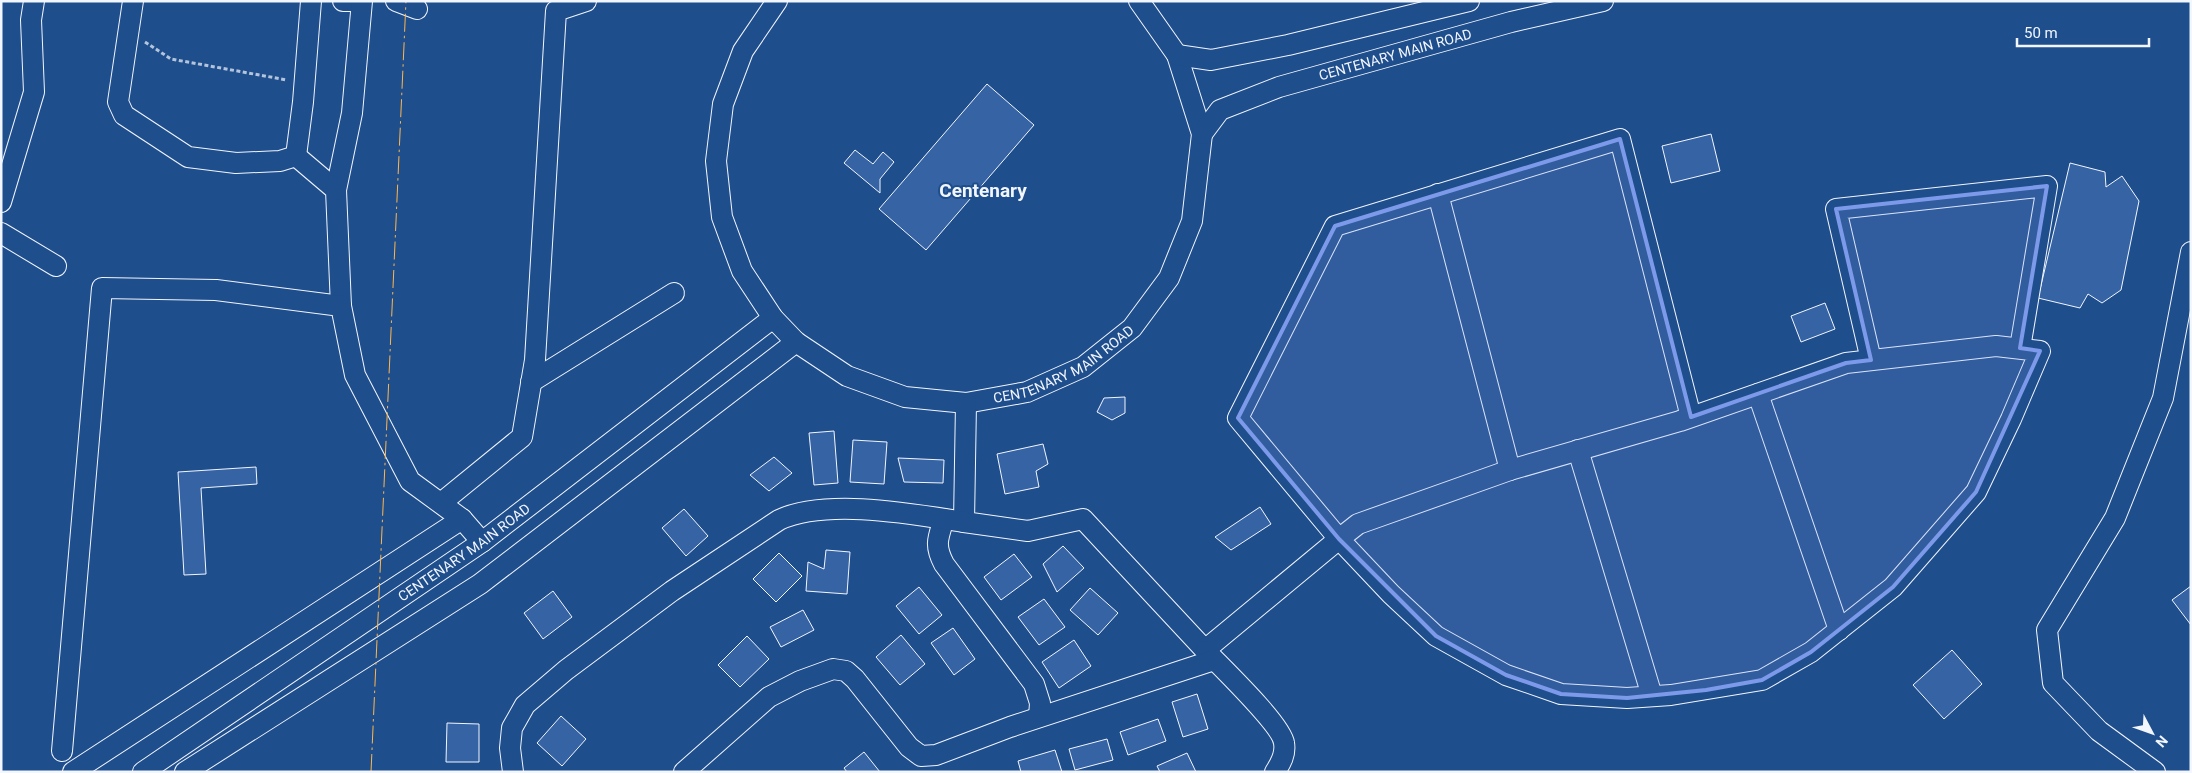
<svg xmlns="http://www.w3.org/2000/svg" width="2192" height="773" font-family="Roboto,sans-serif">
  <rect width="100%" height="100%" fill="#1f4e8c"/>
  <path fill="#3563a3" stroke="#f2f6ff" d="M987,84L1034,125L926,250L879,209Z
    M1711,134L1720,171L1671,183L1662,146Z
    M855,150L873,164L883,152L894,162L880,179V193L844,163Z
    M2070,163L2105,172L2106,187L2122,176L2139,201L2121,290L2102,303L2088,294L2080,308L2038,298Z
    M1825,303L1835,329L1801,342L1791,316Z
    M1125,397V413L1112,420L1097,412L1104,398Z
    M834,431L838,483L814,485L809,433Z
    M853,440L887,442L884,484L850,482Z
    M1043,444L1048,464L1036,471L1039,487L1005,494L997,454Z
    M774,457L792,473L769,491L750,475Z
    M898,458L944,460L943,483L904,482Z
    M256,467L257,484L201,488L206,574L184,575L178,472Z
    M1260,507L1271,524L1231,550L1215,537Z
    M684,509L708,536L686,556L662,528Z
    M1063,546L1084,568L1057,592L1043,564Z
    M826,550L850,552L847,594L806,591L808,562L824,569Z
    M779,553L802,576L776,602L753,579Z
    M1014,554L1032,577L1001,600L984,577Z
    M2191,586V625L2172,600Z
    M919,587L942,615L919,634L896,606Z
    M1090,588L1118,613L1098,635L1070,610Z
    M553,591L572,617L543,639L524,613Z
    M1044,599L1065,627L1039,645L1018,617Z
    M803,610L814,630L781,647L770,627Z
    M953,628L975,659L954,675L931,643Z
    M901,635L925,664L900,685L876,657Z
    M747,636L769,659L740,687L718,665Z
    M1074,640L1091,666L1059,688L1042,662Z
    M1952,650L1982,684L1944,719L1913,685Z
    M1197,694L1208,729L1183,737L1172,702Z
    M561,716L586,739L562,766L537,743Z
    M1158,719L1166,741L1128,755L1120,732Z
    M447,723L479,724V762H446Z
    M1107,739L1113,760L1075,770L1069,749Z
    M1055,750L1062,772H1021L1018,761Z
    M864,752L880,772H847L844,768Z
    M1187,753L1196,772H1160L1157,766Z"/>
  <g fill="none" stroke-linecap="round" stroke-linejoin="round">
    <g stroke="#f2f6ff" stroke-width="22">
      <g id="minor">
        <path d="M133,1L118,102L124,115L188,157L236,163L280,161L296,156L303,102L311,1"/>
        <path d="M343,1H352"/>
        <path d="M396,1L417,9"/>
        <path id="s1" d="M777,1L743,51L723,104L716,161L722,217L742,271L773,318L796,342L847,376L905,397L966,403L1027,392L1083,367L1132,328L1169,278L1192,221L1202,134L1177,55L1139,1"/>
        <path d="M1177,55L1211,60L1288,45L1469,1"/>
        <path id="s2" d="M1202,134L1220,110L1279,87L1511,22L1603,1"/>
        <path d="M296,156L336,190L341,306"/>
        <path d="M336,190L352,113L362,1"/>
        <path d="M1438,194L1510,470"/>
        <path d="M1,202L34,92L31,20L34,1"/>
        <path d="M1,233L56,266"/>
        <path d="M1871,360L1836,209L2047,186L2020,348"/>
        <path d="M531,382L674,293"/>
        <path d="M1758,394L1839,630"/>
        <path d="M966,403L964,522L1028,531L1083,519L1205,650L1339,539L1358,524L1510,470L1680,421L1846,363L1996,346L2040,351L2011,419L1976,492L1893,587L1811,652L1762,680L1671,695L1627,698L1561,694L1506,675L1436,636L1391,594L1339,539L1238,418L1335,226L1620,139L1691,417"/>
        <path d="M1578,450L1652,696"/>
        <path d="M441,503L522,437L535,360L556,11L586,1"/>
        <path d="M944,519C938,538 934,545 944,564L1034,684L1040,703L1039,717"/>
        <path d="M1206,651C1221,667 1282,725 1284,743C1286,754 1281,763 1275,772"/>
        <path d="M62,751L102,288L216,290L341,306L355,375L410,481L462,519L482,542"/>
        <path d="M73,772L462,519"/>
        <path id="s3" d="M143,772L482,542L773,318"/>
        <path d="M185,772L480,584L796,342"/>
        <path d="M513,772L510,748L512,728L525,705L566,670L672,591L779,520C827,498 912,514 964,522"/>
        <path d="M684,772L769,697L800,681L833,669L846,671L855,679L909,747L921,756L936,755L1010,727L1214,660"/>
        <path d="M2155,772L2099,731L2053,683L2047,630L2115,518L2163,398L2191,252"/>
      </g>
    </g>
    <path stroke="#b3c4dc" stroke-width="3" stroke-dasharray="4 2.5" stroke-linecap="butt" d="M145,42L171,59L287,80"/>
    <use href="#minor" stroke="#1f4e8c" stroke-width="20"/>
    <path stroke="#ffb74d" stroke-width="1" stroke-dasharray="18 4 2.5 4" stroke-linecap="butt" d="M371,772L406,1"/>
  </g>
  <path fill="#7d9aea" fill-opacity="0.2" stroke="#7d9aea" stroke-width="4" stroke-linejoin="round" d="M1620,139L1691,417L1846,363L1871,360L1836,209L2047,186L2020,348L2040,351L1976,492L1893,587L1811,652L1762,680L1706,690L1627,698L1561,694L1506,675L1436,636L1339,539L1238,418L1335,226Z"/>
  <g text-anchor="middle" stroke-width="4" stroke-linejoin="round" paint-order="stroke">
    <g font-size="14" fill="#f2f6ff" stroke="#1f4e8c">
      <text dy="5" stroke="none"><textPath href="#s2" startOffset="214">CENTENARY MAIN ROAD</textPath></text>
      <text dy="5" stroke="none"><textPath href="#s1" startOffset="669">CENTENARY MAIN ROAD</textPath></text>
      <text dy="5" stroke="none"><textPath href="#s3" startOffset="389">CENTENARY MAIN ROAD</textPath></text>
    </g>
    <g font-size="19" font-weight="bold" fill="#f2f6ff" stroke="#1f4e8c">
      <text x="983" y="197">Centenary</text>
    </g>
  </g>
  <rect width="2192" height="773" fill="none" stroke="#f2f6ff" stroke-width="5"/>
  <g transform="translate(2152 733) rotate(131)" stroke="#1f4e8c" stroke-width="4" paint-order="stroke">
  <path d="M0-4L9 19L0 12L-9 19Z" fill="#f2f6ff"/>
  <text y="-8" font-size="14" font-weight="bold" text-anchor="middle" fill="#f2f6ff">N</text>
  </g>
  <path d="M2017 38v8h132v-8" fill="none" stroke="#f2f6ff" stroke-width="2.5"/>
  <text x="2024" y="38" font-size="15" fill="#f2f6ff" stroke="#1f4e8c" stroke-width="4" paint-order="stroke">50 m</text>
</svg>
